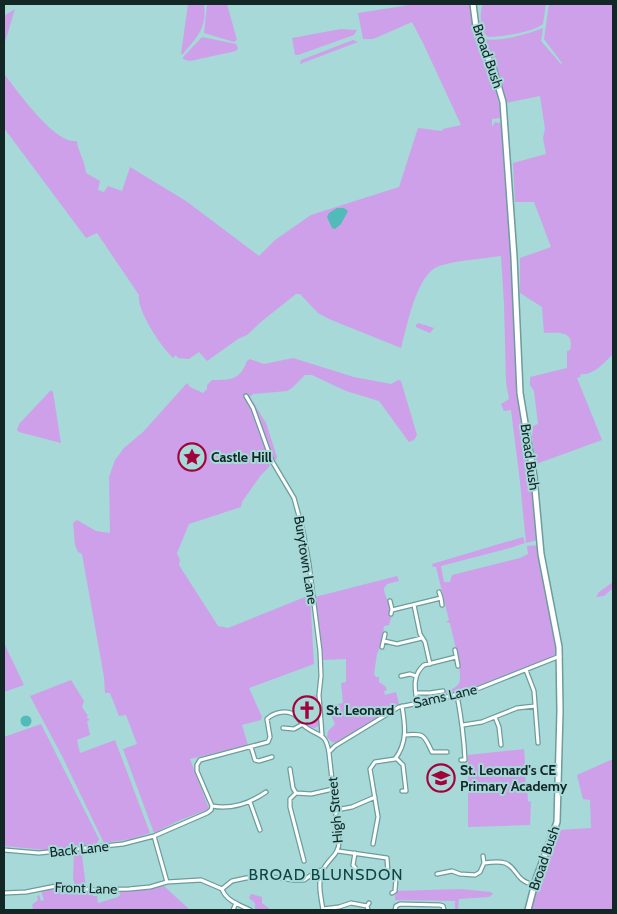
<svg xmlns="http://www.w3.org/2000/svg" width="617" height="914" font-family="Cabin,sans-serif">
  <rect width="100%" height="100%" fill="#a6d9d7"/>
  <path fill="#cea0ea" d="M188,4H204C207,28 198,36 183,54H181Z
    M207,4H227L237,40L234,42L204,33Z
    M409,4H471L475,39L479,51L496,85L501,118L492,119V127L495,122L500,123L502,129L509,211L518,399L526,441L537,540L526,543L520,482L511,410L504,411L501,404L509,399L506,382L504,304L501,256C481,259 458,260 439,266C416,274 407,327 401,348L329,319L318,313L300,294H296L262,321L247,335L238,339L207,361L199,352L189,359L178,358L176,355L173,358C162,348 136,310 139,295L97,233L86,238L4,128V74C17,90 55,145 77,141C77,149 85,161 86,173L100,181L98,190L104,192L108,186L122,191L130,167L186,201L259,256L275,240L311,215L399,187L418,128L442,131L443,129L461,125L423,43L412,22L373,39H363L358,13L409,5Z
    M483,4H546L543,24C534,32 501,37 488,37C480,31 479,13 483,4Z
    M549,4H613V354C605,362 593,376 581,374L580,377L577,378L602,440L536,464L532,437L533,426L538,424L534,391L530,385V377L567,368V351L570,350C575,330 558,333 544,333L542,307L520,293V258L551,247L534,202H515L513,163L546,154L543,138L545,129L540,96L505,103L499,77L483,42L485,39C500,42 528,34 543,28L541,41L561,64L562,63L544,39Z
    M15,9L5,42L4,16Z
    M341,29L357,30L354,35L298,55H295L292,38Z
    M202,37L236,44L238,48L236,51L190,61L183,59V57Z
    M353,40L358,42L300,64L301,60Z
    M418,323L434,328L430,333L416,327V325Z
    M293,358L354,377L391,384L398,380L401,381L417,435L414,440L409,442L379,401L346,391L312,375H305L292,388L287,391L253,394L250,397L266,423L277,457L276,460L270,458L264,452L270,466L261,475L242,502L241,507L189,524L177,553L180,560L179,565L218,626L228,628L310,595L314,664L249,688L262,717L261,720L242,725L248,745L190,759L209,809L178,821L154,833L123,749L137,744L126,715L119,716L110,693H105L104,677L82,554L78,552L75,545L73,523L77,520L96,531L110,533L109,477L115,460L124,448L143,432L187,383L190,387L203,393L207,389V385L212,380C231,380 240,380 247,361L250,359L264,364Z
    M51,390L53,392L61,443L19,432L17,430L19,424Z
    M523,537L525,543L510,548L441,566L444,582H450L452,575L520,558L528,554L527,546L540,545L545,588L557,651L556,654C538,667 444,700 423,698L424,695C435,694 449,693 458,685C465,678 452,634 450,623L446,622L449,620L436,567H433L432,564Z
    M397,576L399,581L387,584L384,588C384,598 392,603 389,614L392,615L389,625L384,626L382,641L377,654L374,674L376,677H379V682L385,686L387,690L384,691L385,695L396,692L399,704L386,707L388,709L387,712L336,743L332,742L327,737L328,731L335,724L327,706L343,703L341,683L346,682V659L322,660L315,597Z
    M613,582V588L604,596L596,597L599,592Z
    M4,643L24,685L4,692Z
    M71,680L84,701L82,707L88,716L86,717L90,720L87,721L90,735L77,740L80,753L115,740L150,833L131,839L104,843L62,756L30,696Z
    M316,695L321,725L314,728L307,726L296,713L297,700Z
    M41,724L99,839L97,844L46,850L4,846V737Z
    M524,749L526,775L525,786L527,787L528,801L531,802L530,825L468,827V755Z
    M613,759V910H531L534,893H535L558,830L591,828L590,800L583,799L577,775Z
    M102,849V850L85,853L82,855L86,888L75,886L73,878L74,852Z
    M164,886L190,910H31L33,908L32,905L38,900L37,896L39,895L41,901L44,900L41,890L58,887L93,891V896H97L98,903L118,897L120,895V891L143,890Z
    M461,889L491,892L493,894L489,897L459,899L458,910H455V901L397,900H395V891Z
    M251,894L262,897V903L271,910H255V903L249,898Z"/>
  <path fill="#50bbb8" d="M337,208H344L348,211L341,224L335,229L332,228L327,217L329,213Z
    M20.5 721a5.5 5.5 0 1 1 11 0a5.5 5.5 0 1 1-11 0Z"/>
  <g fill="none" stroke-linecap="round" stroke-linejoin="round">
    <g stroke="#6b9d9b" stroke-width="5.5">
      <path id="minor" d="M246,396L253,408L272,461L294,498L303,531L309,564L320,651L321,676L319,695L322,735
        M441,598L442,605
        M390,601L392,609L391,614
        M414,605L420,634L425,642L430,664
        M392,610L441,598L439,592
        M384,641L397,644L422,638
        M382,647L385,634
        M455,650L458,666
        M526,670L534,691L538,743
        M401,676L410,674L416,676
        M416,693H430L443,691
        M457,695C461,716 464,737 465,760H461
        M417,703C415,689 412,675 424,665L456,657
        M495,717L499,727L501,745
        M463,725L482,722L517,708L535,706
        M283,728L294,729L303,724
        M405,735C426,733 424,736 432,752H447
        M251,747L255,760L259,761L272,757
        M329,752L335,746L399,707L439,699L477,689L560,656
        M396,758L403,765L406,791H402
        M290,769L293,788L296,793
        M250,802L260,830
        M212,806L197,771V765L200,760L268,742L270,737L267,719C274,712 288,709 296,716C300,719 302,725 307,728C320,737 326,733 329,753L339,842C339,855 328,859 323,870C317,882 321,897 323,910
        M212,806C232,810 250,803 266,792
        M336,810L352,807L375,797
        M154,836L167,882
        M373,844L378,817L370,769L375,762L395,759C408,742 405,725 402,706
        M4,850L39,853L123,844L154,836L207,813L211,810L212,806
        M338,851L387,858L388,874L396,878L395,891L392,893
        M355,853L353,865L356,869
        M483,856L484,863
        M304,861L290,807V799L296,793L311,794L333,789
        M437,874L452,871L460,874L475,875L480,872L484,863C491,862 499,861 505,863C518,868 514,880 534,885
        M222,889L232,881L246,878L272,877L294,880H304L317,871L323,870
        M222,889C226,901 240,905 250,910
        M4,893L26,892L56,886L94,890L129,889L150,887L167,882L201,880L222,889
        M323,909L339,907L351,903L367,906
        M233,910L236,903
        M368,910L367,906L369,903
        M395,910L396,906L400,904L440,905L443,906L444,910"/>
    </g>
    <g stroke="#6b9d9b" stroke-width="8">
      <path id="secondary" d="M473,4L476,27L481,43L494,71L503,102L514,257L520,393L534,477L541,554L559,647L560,711L557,822L536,879L528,910"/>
    </g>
    <use href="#minor" stroke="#fff" stroke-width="3"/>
    <use href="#secondary" stroke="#fff" stroke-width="5"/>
  </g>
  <defs>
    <g id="sight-ring" transform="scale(1.4375)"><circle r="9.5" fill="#a6d9d7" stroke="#a1033a" stroke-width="1.5"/><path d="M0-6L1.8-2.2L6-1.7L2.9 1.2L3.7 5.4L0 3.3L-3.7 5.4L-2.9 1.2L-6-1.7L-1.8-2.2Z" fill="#a1033a"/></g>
    <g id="church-ring" transform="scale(1.4375)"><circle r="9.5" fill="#a6d9d7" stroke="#a1033a" stroke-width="1.5"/><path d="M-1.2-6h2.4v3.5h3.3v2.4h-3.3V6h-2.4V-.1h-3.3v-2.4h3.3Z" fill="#a1033a"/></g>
    <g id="school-ring" transform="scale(1.4375)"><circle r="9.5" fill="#a6d9d7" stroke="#a1033a" stroke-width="1.5"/><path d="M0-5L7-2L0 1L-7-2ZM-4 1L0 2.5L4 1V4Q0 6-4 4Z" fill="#a1033a"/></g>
  </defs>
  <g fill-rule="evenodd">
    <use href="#sight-ring" x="192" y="457"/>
    <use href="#church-ring" x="307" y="710"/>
    <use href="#school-ring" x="441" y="778"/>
  </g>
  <g text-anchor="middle" stroke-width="4" stroke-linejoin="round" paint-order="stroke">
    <g font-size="14" fill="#122726" stroke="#a6d9d7">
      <text transform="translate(488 56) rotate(71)" y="5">Broad Bush</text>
      <text transform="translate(530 457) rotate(82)" y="5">Broad Bush</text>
      <text transform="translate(306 560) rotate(81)" y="5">Burytown Lane</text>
      <text transform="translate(445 696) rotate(-13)" y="5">Sams Lane</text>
      <text transform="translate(335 810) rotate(-95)" y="5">High Street</text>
      <text transform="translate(79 849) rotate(-6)" y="5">Back Lane</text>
      <text transform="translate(544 858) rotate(-71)" y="5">Broad Bush</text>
      <text transform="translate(86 888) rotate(2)" y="5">Front Lane</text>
    </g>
    <g font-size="14" font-weight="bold" fill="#122726" stroke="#a6d9d7" text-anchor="start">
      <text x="211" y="462">Castle Hill</text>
      <text x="326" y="715">St. Leonard</text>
      <text x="460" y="775">St. Leonard's CE<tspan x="460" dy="16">Primary Academy</tspan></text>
    </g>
    <g font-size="16" letter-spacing="1" fill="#0f4342" stroke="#a6d9d7">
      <text x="326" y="880">BROAD BLUNSDON</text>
    </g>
  </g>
  <rect width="617" height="914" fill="none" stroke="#122726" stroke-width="10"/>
</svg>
